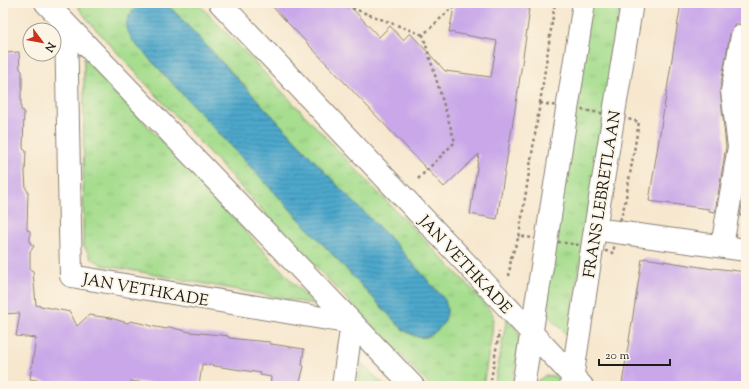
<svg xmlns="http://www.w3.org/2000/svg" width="749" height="389" font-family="'Sorts Mill Goudy',serif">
  <defs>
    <pattern id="grass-tufts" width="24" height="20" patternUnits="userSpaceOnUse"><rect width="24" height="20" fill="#a6dd8e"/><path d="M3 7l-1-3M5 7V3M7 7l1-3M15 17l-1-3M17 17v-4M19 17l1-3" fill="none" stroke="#8ebd7a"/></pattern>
    <pattern id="water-rules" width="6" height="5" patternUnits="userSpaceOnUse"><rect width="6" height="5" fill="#4ea8cc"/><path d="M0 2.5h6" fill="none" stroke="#4088a5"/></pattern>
  </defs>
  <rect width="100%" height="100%" fill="#fcf5e5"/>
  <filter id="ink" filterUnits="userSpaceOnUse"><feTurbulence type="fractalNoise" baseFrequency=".025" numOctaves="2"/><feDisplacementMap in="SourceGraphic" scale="8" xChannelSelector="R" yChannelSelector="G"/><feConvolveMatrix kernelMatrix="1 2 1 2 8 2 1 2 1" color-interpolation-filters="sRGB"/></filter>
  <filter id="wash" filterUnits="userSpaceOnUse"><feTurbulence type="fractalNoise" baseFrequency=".012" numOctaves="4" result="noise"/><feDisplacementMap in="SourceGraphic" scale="16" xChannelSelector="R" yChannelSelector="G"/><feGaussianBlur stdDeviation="0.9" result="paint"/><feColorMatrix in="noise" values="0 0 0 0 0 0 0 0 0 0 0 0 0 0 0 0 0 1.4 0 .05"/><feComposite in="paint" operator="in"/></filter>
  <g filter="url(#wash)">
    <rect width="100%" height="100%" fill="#f7e7ce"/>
    <path fill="url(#grass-tufts)" stroke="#617c55" d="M75,3H143L137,6L132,40L403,330C407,332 412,335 417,337C435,341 441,323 447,311L445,300L392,240L340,188L174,11L163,3H198L368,182L469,286L493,314L492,333L483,386H430L273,222L91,24Z
      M590,3H623L568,336L546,314L543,310Z
      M84,58L313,304L103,265L91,258L83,244Z
      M507,318L515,327L520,337L512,386H494Z
      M361,363L385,386H358Z
      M546,375L556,377L563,381L564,386H536V382Z"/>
    <path fill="url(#water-rules)" stroke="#356274" d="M143,3H163L174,11L340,188L392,240L445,300C446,304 447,308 447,312C447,322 436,334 426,337C418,339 410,333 403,330L132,40C131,37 128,32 127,28C125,18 134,7 143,3Z"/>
    <g id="blocks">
      <path fill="#c9a7e9" d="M269,3H347L379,37L390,26L403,40L410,33L445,71L491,77L497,41L449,32L455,3H530L528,15L529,16L517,97L497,219L470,214L479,154L444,187Z
        M681,3H746V24H735L730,34L720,89L726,147L715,212L709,211V209L649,201Z
        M19,52L20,69L22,71V90L21,92V110L24,111L23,149L26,151L25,173L26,189L28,191L27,230L30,231V243L34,246L30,252V269L33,271L36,305L70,312L77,326L89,315L110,318L128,323L130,321L149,325L150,326L167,329L169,327L190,332L221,335L228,336L229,338L247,340L270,342L271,344L304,349L302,365L304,366L299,386H270L271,377L260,375L261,373L202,364L199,386H170L131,381L130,386H74L30,379L36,338L16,336L20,313L3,314V53Z
        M744,195H746V217L740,216Z
        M644,258L713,269L714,268L746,272V386H632L622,384L642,259H644Z"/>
    </g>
  </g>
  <g filter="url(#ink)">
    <use href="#blocks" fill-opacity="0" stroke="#8a8275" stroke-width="1"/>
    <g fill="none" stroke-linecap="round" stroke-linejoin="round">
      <g stroke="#8a8275" stroke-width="24">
        <path id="minor" d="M46,3L413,386
          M220,3L582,386
          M66,24L71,276L352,323L343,386
          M595,229L746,250
          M722,246L739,147L732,91L742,36L746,37
          M523,386L584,3
          M571,386L595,229L632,3"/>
      </g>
      <path stroke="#8a8275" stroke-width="2.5" stroke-dasharray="3 3" stroke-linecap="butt" d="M341,4L423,35
        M540,103L613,115L639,122L625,203L617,232L613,253L592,247L519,236Z
        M540,103L555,3
        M418,179L455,142L423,35L457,3
        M509,276L511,258L519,236
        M490,386L499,332"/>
      <use href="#minor" stroke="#fff" stroke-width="22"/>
    </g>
  </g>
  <g text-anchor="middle" stroke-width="4" stroke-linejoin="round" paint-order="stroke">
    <g font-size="16" fill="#1c1c1c" stroke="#fcf5e5">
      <text transform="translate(601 194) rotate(-81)" y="6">FRANS LEBRETLAAN</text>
      <text transform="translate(466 264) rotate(47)" y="6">JAN VETHKADE</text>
      <text transform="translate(146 289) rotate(10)" y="6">JAN VETHKADE</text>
    </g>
  </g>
  <rect width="749" height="389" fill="none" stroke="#fcf5e5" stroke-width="16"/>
  <g transform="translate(42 42) rotate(122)"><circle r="19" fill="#fcf5e5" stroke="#a29e95"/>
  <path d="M0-3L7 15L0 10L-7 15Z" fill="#c8321e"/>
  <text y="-6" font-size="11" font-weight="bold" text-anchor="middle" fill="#1c1c1c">N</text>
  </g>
  <path d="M599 359v6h71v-6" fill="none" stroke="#1c1c1c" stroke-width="2"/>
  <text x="605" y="359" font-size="12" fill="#1c1c1c" stroke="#fcf5e5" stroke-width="3" paint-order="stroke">20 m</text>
</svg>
